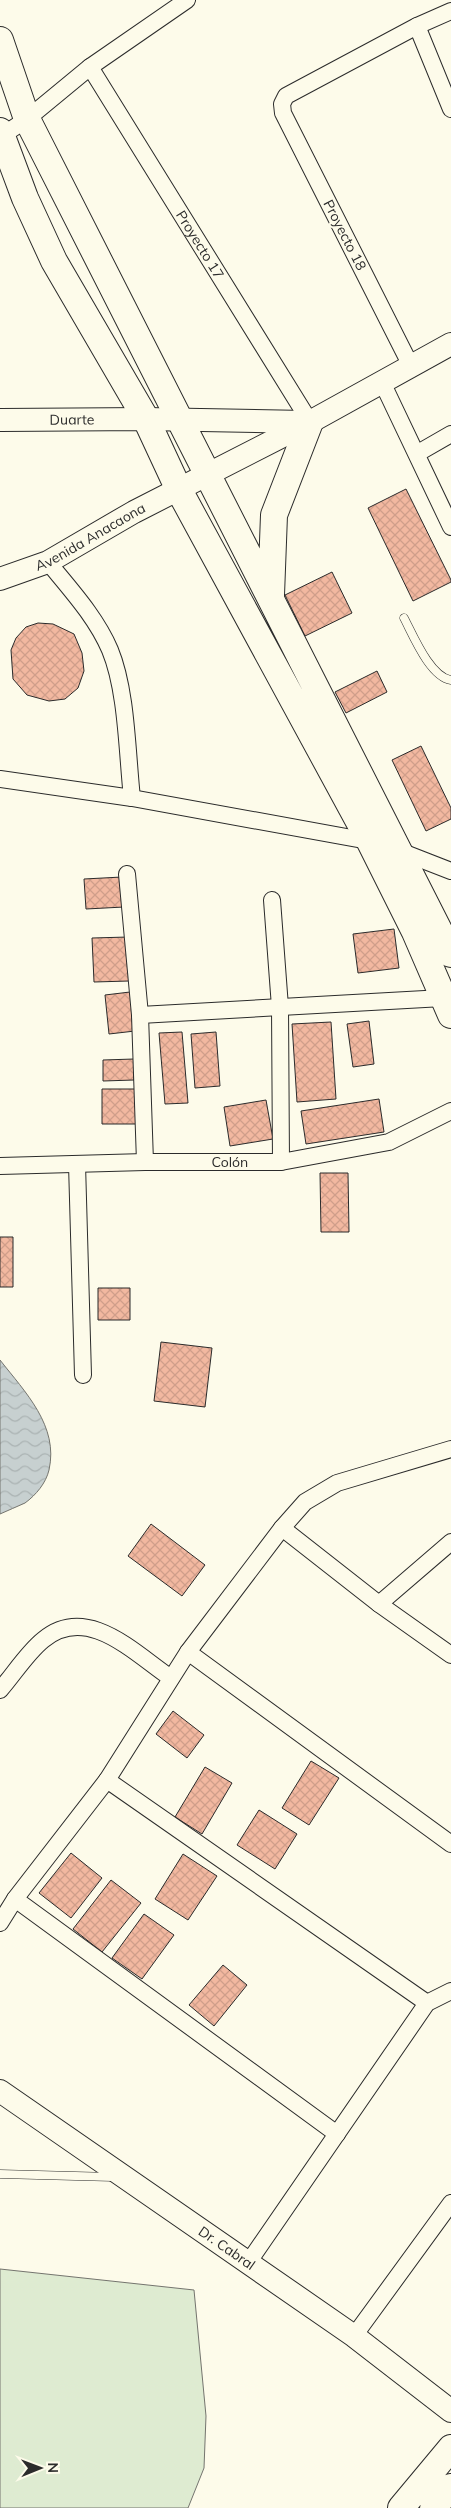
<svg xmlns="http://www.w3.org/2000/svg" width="451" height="2508" font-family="Mulish,sans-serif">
  <defs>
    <pattern id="water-waves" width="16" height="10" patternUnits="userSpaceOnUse" patternTransform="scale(1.25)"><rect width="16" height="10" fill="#c7d0d0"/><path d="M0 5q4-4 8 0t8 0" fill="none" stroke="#abb3b3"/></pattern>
    <pattern id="building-cross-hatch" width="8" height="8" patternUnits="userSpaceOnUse" patternTransform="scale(1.25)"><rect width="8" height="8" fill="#f2b8a0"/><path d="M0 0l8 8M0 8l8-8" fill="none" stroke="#d09e8a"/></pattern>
  </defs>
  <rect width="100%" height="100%" fill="#fdfbea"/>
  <path fill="#deebd1" stroke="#74746e" d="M0,2269L194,2290L206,2416L204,2468L188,2508H0Z"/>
  <path fill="url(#water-waves)" stroke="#74746e" d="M0,1360C25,1392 59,1426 49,1470C46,1483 36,1495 25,1503C17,1507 8,1510 0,1514Z"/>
  <path fill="url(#building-cross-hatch)" stroke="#2b2b2b" d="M406,489L451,580V582L413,601L368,508Z
    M332,572L352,613L305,636L285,595Z
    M38,623L53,624L74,634L82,653L84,671L78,688L65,699L49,701L27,695L13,679L11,650L16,638L26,627Z
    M377,671L387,692L346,713L335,692Z
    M421,746L451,808V819L426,831L392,760Z
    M122,877L124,907L86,909L84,879Z
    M394,929L399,968L358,973L353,934Z
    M128,937L129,981L94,982L92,938Z
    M130,992L135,1031L109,1034L105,995Z
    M369,1021L374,1064L353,1067L347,1024Z
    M331,1022L336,1099L297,1102L292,1024Z
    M182,1032L188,1103L165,1104L159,1033Z
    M216,1032L220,1086L195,1088L191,1034Z
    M134,1059V1080L103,1081V1060Z
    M102,1089H137V1124H102Z
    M379,1099L384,1132L306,1144L301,1111Z
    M266,1100L273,1139L230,1146L224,1107Z
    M320,1173H348L349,1232H321Z
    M0,1237H13V1287H0Z
    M98,1288H130V1320H98Z
    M161,1342L212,1348L205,1407L154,1401Z
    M151,1524L205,1565L182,1596L128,1556Z
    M173,1711L204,1735L187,1758L156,1734Z
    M311,1761L339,1778L309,1825L282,1808Z
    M205,1767L232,1783L202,1834L175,1817Z
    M259,1810L297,1834L275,1869L237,1845Z
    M71,1853L102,1878L71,1918L39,1893Z
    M183,1854L217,1876L188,1920L155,1899Z
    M111,1880L141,1903L102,1952L73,1929Z
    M144,1914L174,1935L142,1979L112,1958Z
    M223,1965L247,1985L214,2026L189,2005Z"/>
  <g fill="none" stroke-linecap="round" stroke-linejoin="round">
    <g stroke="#2b2b2b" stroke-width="9">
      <path id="lane" d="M404,618C413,635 430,677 451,680
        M0,2174L113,2177"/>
    </g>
    <g stroke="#2b2b2b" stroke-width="18">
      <g id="street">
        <path d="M417,26L451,109"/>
        <path id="s1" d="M90,67L310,422"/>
        <path d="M0,137L27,119L90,67L187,0"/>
        <path d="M411,366L283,113L282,104L286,96L417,26L451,11"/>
        <path d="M382,382L451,527"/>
        <path d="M418,453L451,434"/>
        <path d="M48,562C70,589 96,617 110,650C127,691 127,753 132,798"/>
        <path d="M0,779L132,798L374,842"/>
        <path d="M397,850L451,871"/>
        <path d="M127,874L140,1015L145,1162"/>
        <path d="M272,900L280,1007L281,1162"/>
        <path d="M140,1015L443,998"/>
        <path d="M77,1164L83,1375"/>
        <path id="s2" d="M0,1166L145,1162H281L389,1142L451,1111"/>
        <path d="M282,1528L379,1604L451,1655"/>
        <path d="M379,1604L451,1542"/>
        <path d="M188,1652L451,1844"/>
        <path d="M0,1690C14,1674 27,1653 43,1640C87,1603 134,1653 171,1678"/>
        <path d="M107,1780L427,2003"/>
        <path d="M15,1899L337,2134"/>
        <path d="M0,1923L15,1899L107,1780L188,1652L282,1528L305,1502L337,1483L451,1449"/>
        <path d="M248,2263L427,2003L451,1991"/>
        <path d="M354,2336L451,2203"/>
      </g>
    </g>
    <g stroke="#2b2b2b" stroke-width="24">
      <g id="secondary">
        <path id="s3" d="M0,420L146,419L306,422"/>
        <path id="s4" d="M0,579L48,562L134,512L310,422L451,344"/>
        <path id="s5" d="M0,2091L354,2336L451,2411"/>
      </g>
    </g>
    <g stroke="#2b2b2b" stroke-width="28">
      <path id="primary" d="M0,40L27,119L451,954
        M0,131L25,198L54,261L146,419L179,490L369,840L415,932L451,1015
        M271,595L274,515L310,422
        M401,2508L451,2448
        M433,2508L451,2487"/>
    </g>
    <use href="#lane" stroke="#fdfbea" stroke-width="8"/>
    <use href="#street" stroke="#fdfbea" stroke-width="16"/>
    <use href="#secondary" stroke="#fdfbea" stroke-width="22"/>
    <use href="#primary" stroke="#fdfbea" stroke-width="26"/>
  </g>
  <g text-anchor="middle" stroke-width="4" stroke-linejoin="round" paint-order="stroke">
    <g font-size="14" fill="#2b2b2b" stroke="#fdfbea">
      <text transform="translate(345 235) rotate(63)" y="5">Proyecto 18</text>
      <text dy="5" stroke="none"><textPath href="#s1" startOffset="209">Proyecto 17</textPath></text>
      <text dy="5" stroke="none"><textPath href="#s3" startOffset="72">Duarte</textPath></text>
      <text dy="5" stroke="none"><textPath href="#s4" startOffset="100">Avenida Anacaona</textPath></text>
      <text dy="5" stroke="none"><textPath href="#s2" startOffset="230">Colón</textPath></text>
      <text dy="5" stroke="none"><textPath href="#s5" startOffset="276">Dr. Cabral</textPath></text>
    </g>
  </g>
  <g transform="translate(40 2468) rotate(89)" stroke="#fdfbea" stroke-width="4" paint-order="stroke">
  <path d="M0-4L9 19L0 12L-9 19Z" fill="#2b2b2b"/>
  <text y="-8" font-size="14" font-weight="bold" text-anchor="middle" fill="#2b2b2b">N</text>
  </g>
</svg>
